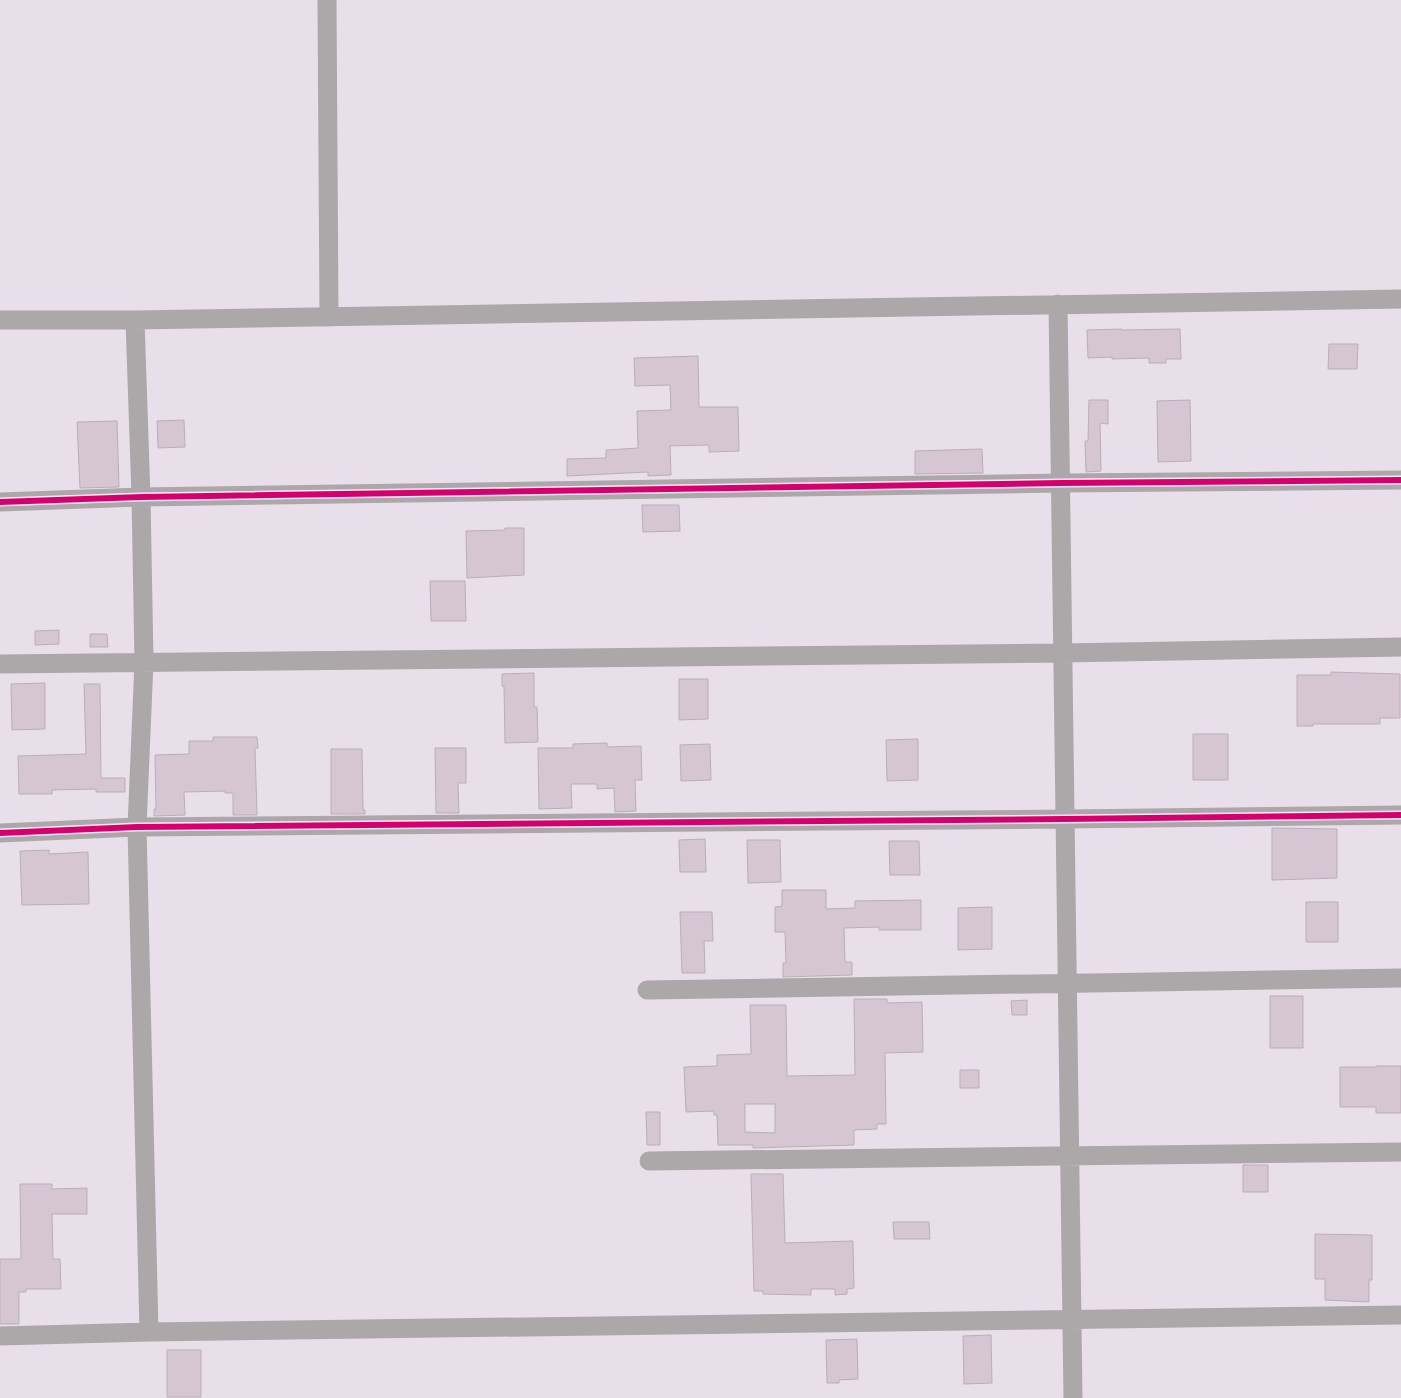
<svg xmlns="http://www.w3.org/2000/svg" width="1401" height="1398" font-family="Jost,sans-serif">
  <rect width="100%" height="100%" fill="#e8dfea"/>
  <path fill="#d6c6d3" stroke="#b8afb6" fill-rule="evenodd" d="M1122,329V330L1180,329L1181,359H1166V363H1149V358L1112,359V357L1088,358L1087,330Z
    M1329,344H1358L1357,369H1328Z
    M698,356L699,407H738L739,451L709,452V445L670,446L671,475L648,476V472L567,476V459L606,458V450L638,448L637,411L671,410L670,385L635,386L634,358Z
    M1089,400H1108V424L1100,423L1101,471L1086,472L1085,441H1088Z
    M1190,400L1191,461L1158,462L1157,401Z
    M184,420L185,447L158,448L157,421Z
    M117,421L119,487L80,488L77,422Z
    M982,449L983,473L915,474V451Z
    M642,505H679L680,531L643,532Z
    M505,528H524V575L467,578L466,531L505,530Z
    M430,581H465L466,621H431Z
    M59,630V644L35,645V631Z
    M90,634H107L108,647H90Z
    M1331,672L1400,674V718H1380V724H1313V726H1297V675H1331Z
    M534,673V707H537L538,742L505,743L504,686H502V674Z
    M679,679H708V719L679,720Z
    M45,683V729L12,730L11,684Z
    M84,684H100L101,778H125V792H96V789L52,790V794H19L18,756L86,754Z
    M1193,734H1228V780H1193Z
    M213,737H257L258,748H255L257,815H233V793H225V791L184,792L185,815L154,816V809H156L155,755L189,754V741H213Z
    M918,739V780L887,781L886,740Z
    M607,743V747L641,746L642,780H635L636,811L615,812L614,788L597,789V784H571L572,808L539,809L538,748H573V744Z
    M710,744L711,780L681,781L680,745Z
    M435,748H466V783H458L459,813H436Z
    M331,749H362L363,810H365V814H331Z
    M1272,828L1337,829V878L1272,880Z
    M705,839L706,872H680L679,840Z
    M747,840H780L781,882L748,883Z
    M889,841H919L920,875H890Z
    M49,850V854L88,852L89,904L22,905L20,851Z
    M782,890H826V909L855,908V901L921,900V930H879V927L844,928L845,962H852V975L783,977V963H786L785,932H775V907L782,906Z
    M1306,902H1338V942H1306Z
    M992,907V949L958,950V908Z
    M680,912H712L713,941H704L705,973H682Z
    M1270,996H1303V1048H1270Z
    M854,999H887V1003L922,1002L923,1052L885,1053L886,1124H877V1129L854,1130V1145L753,1148V1145H718L717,1115H714V1111L686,1112L684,1067L717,1066V1055L751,1054L750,1005H786L787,1076L855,1075ZM745,1104H775V1133L745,1132Z
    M1027,1000V1015H1012L1011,1001Z
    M1376,1066H1401V1113H1376V1107H1340V1067H1376Z
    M960,1070H979V1088H960Z
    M646,1112H660V1145H647Z
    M1243,1165H1268V1192H1243Z
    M751,1174H783L785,1243L853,1241L854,1288L847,1289V1294L835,1295V1289H811V1295L763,1294V1291H754Z
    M20,1184H52V1189L87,1188V1214H52L53,1259H60L61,1289H26V1292H19V1324H0V1259H21Z
    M893,1222H929L930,1239H894Z
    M1315,1234L1372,1235V1280H1369V1302L1325,1300V1279H1315Z
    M991,1335L992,1383L964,1384L963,1336Z
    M857,1339L858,1379L839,1380V1383H827L826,1340Z
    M167,1350H201V1397H167Z"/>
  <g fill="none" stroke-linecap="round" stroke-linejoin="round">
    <path stroke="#aca7a9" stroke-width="19" d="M327,0L329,317
      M1058,304L1073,1398
      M0,320H135L1401,299
      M135,320L141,497L144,662L137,827L149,1332
      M0,502L141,497L1061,483L1401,480
      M0,664L1063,653L1401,647
      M0,833L137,827L1065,819L1401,815
      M647,990L1401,978
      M649,1161L1401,1152
      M0,1336L149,1332L1401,1315"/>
    <g stroke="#f9e8fd" stroke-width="9">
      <path id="cycleway" d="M0,502L141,497L1061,483L1401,480
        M0,833L137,827L1065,819L1401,815"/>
    </g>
    <use href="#cycleway" stroke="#d6006c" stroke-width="6"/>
  </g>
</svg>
